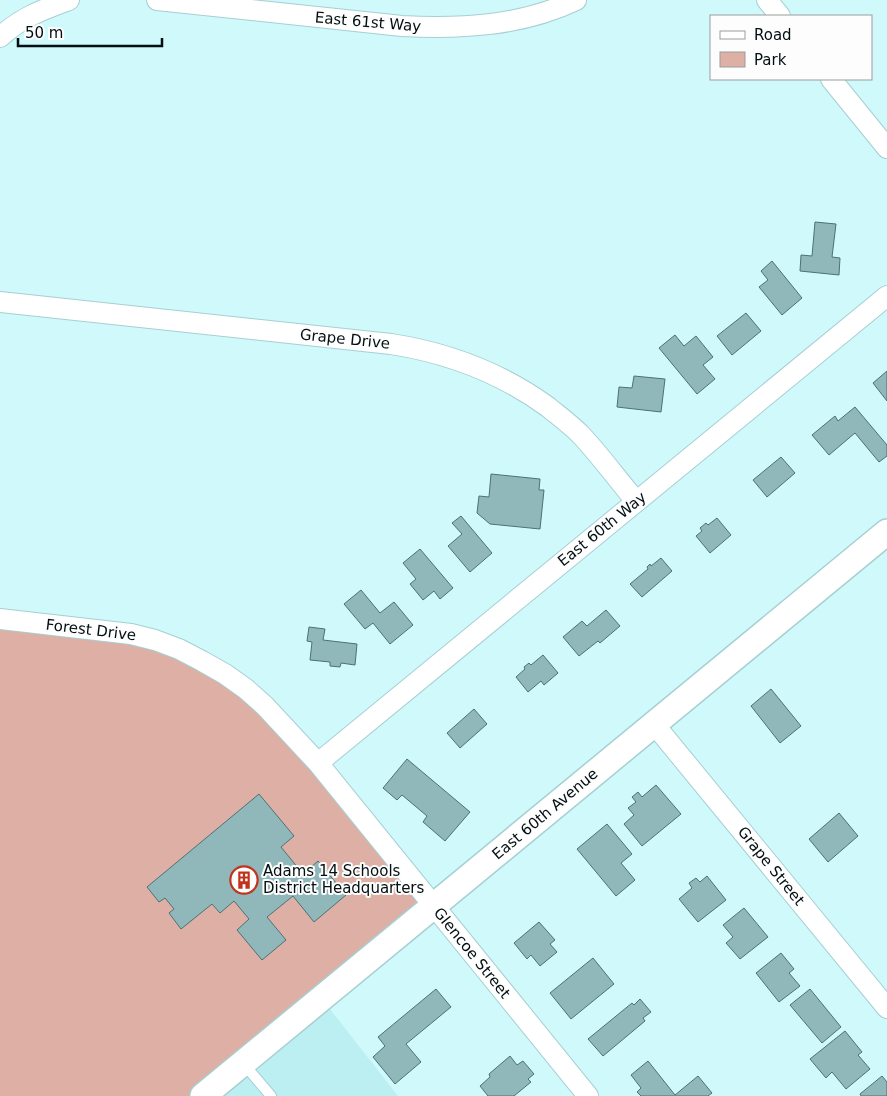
<svg xmlns="http://www.w3.org/2000/svg" width="887" height="1096" font-family="'DejaVu Sans',sans-serif">
  <rect width="100%" height="100%" fill="#d0f9fc"/>
  <path fill="#bbeff2" d="M326,1004L398,1096H209Z"/>
  <path fill="#deafa5" d="M0,619L131,634L222,672L434,906L203,1096H0Z"/>
  <path fill="#90b8bb" stroke="#4b7174" d="M815,222L836,224L832,257L840,258L839,275L800,271L801,255L812,256Z
    M772,261L802,298L782,315L759,287L768,280L761,271Z
    M746,313L761,331L732,355L717,336Z
    M675,335L684,346L696,336L713,357L703,365L715,379L697,394L659,348Z
    M887,371V401L873,383Z
    M634,376L665,379L661,412L617,407L619,387L632,388Z
    M855,407L887,445V456L879,462L855,433L829,455L812,435L835,416L838,421Z
    M781,457L795,473L767,497L753,480Z
    M491,474L540,479L539,490H544L540,529L490,524L477,513L479,496L489,497Z
    M461,516L492,553L470,572L448,546L462,534L452,523Z
    M717,518L731,535L710,553L696,536L702,531L700,528L706,523L708,525Z
    M420,549L453,588L440,599L434,591L423,600L410,584L416,579L403,563Z
    M661,558L672,571L642,597L630,584L648,569L647,567L650,564L651,566Z
    M361,590L380,613L394,602L413,625L390,644L373,623L365,629L344,604Z
    M606,610L620,626L600,643L598,641L579,656L563,637L582,621L587,626Z
    M309,627L325,629L323,640L357,644L355,665L341,663L340,667L330,666V662L310,660L312,642L307,641Z
    M543,655L558,673L544,685L541,681L528,692L516,677L525,669L524,667L529,663L531,665Z
    M771,689L801,726L780,743L751,706Z
    M474,709L487,724L460,748L447,733Z
    M407,759L470,812L445,841L423,822L427,816L402,795L397,800L383,788Z
    M656,785L681,814L642,846L624,824L634,815L628,808L636,802L632,797L638,792L642,797Z
    M259,794L294,836L281,847L303,874L318,861L346,895L314,922L293,896L267,917L286,940L262,960L237,930L249,919L234,901L220,913L212,904L181,929L169,913L174,909L165,898L159,902L147,887Z
    M839,813L858,836L828,862L809,839Z
    M607,824L632,854L621,863L635,880L616,896L577,849Z
    M707,876L726,900L698,922L679,899L692,888L689,883L696,878L700,882Z
    M744,908L768,937L740,959L726,943L733,937L723,925Z
    M539,922L555,940L550,944L557,952L540,966L531,955L527,959L514,943Z
    M781,953L794,969L789,973L800,986L779,1002L756,973Z
    M593,958L614,984L571,1019L550,993Z
    M436,989L451,1007L406,1044L421,1062L395,1084L373,1057L385,1046L378,1037Z
    M810,989L841,1027L822,1043L790,1005Z
    M640,999L651,1012L643,1018L645,1021L603,1056L588,1039L632,1003L634,1005Z
    M845,1031L862,1052L858,1055L870,1069L846,1089L832,1072L826,1078L810,1059Z
    M510,1056L517,1065L523,1061L534,1074L528,1079L531,1082L514,1096H488L480,1086L490,1077L489,1074Z
    M648,1061L675,1095L698,1076L712,1093L708,1096H641L637,1092L641,1088L631,1075Z
    M882,1076L887,1082V1096H861L860,1094Z"/>
  <g fill="none" stroke-linecap="round" stroke-linejoin="round">
    <g stroke="#a6cfd2" stroke-width="12">
      <path id="service" d="M243,1063L271,1096"/>
    </g>
    <g stroke="#a6cfd2" stroke-width="22">
      <path id="minor" d="M157,0L402,26C461,29 522,26 576,0
        M767,0L780,16
        M0,37C22,17 42,10 69,0
        M831,79L887,148
        M0,302L391,344C449,353 500,372 548,407C559,416 570,424 580,434C600,455 617,479 636,501
        M0,619L131,634L155,640L179,649L202,661L225,674L246,689L265,706L318,763L588,1096
        M654,724L887,1008
        M318,763L887,296"/>
    </g>
    <g stroke="#a6cfd2" stroke-width="28">
      <path id="tertiary" d="M203,1096L887,532"/>
    </g>
    <use href="#service" stroke="#fff" stroke-width="10"/>
    <use href="#minor" stroke="#fff" stroke-width="20"/>
    <use href="#tertiary" stroke="#fff" stroke-width="25"/>
  </g>
  <defs>
    <g id="building-ring" transform="scale(1.4375)"><circle r="9.5" fill="#fdfdfd" stroke="#c0341e" stroke-width="1.5"/><path d="M-4-6H4V6H1V3H-1V6H-4ZM-2.5-4.3h1.7v1.8h-1.7ZM.8-4.3h1.7v1.8H.8ZM-2.5-1h1.7V.8h-1.7ZM.8-1h1.7V.8H.8Z" fill="#c0341e"/></g>
  </defs>
  <g fill-rule="evenodd">
    <use href="#building-ring" x="244" y="880"/>
  </g>
  <g text-anchor="middle" stroke-width="4" stroke-linejoin="round" paint-order="stroke">
    <g font-size="15" fill="#020e10" stroke="#fdfdfd">
      <text transform="translate(368 22) rotate(5)" y="5">East 61st Way</text>
      <text transform="translate(345 339) rotate(6)" y="5">Grape Drive</text>
      <text transform="translate(602 529) rotate(-39)" y="5">East 60th Way</text>
      <text transform="translate(91 630) rotate(7)" y="5">Forest Drive</text>
      <text transform="translate(545 814) rotate(-40)" y="5">East 60th Avenue</text>
      <text transform="translate(771 866) rotate(51)" y="5">Grape Street</text>
      <text transform="translate(472 953) rotate(51)" y="5">Glencoe Street</text>
    </g>
    <g font-size="15" fill="#020e10" stroke="#fdfdfd" text-anchor="start">
      <text x="263" y="876">Adams 14 Schools<tspan x="263" dy="17">District Headquarters</tspan></text>
    </g>
  </g>
  <rect x="710" y="15" width="162" height="65" fill="#fdfdfd" stroke="#999d9e"/>
  <rect x="720" y="31" width="25" height="8" fill="#ffffff" stroke="#999d9e"/>
  <text x="754" y="40" font-size="15" fill="#020e10">Road</text>
  <rect x="720" y="52" width="25" height="15" fill="#deafa5" stroke="#999d9e"/>
  <text x="754" y="65" font-size="15" fill="#020e10">Park</text>
  <path d="M18 38v8h144v-8" fill="none" stroke="#020e10" stroke-width="2.5"/>
  <text x="25" y="38" font-size="15" fill="#020e10" stroke="#fdfdfd" stroke-width="4" paint-order="stroke">50 m</text>
</svg>
